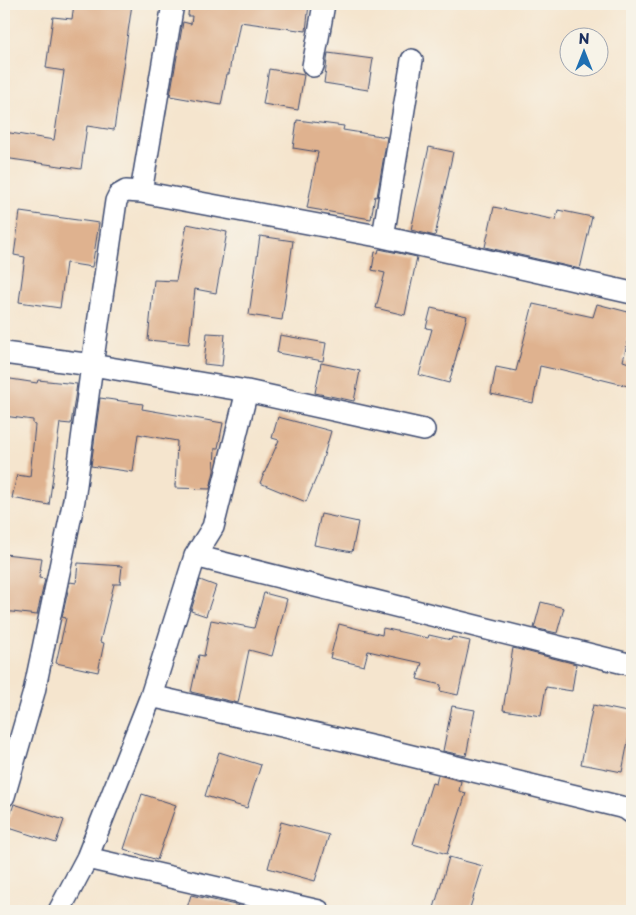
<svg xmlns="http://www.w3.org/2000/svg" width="636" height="915" font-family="'Playpen Sans',sans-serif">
  <rect width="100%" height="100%" fill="#f7f3e8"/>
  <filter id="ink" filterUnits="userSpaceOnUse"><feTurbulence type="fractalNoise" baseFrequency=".02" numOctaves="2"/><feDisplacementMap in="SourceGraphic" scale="10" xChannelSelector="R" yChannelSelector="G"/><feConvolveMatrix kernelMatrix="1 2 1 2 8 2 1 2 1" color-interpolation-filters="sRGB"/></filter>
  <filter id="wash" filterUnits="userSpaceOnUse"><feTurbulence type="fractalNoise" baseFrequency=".0096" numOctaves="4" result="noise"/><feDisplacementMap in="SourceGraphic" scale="20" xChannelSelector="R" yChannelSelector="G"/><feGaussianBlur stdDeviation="1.12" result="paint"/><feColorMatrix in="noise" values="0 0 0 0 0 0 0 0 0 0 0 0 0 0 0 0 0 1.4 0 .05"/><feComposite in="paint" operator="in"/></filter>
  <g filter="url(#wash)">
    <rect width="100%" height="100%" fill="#f5e5ce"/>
    <g id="blocks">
      <path fill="#dfb28f" d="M74,4H132L114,130L87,126L81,169L4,158V132L54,140L64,71L46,68L53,17L72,19Z
        M189,4H309L306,31L240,22L235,48L233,47L229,74H227L221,105L170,96L183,22L191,24L192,16H188Z
        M328,53L373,59L368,90L324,83Z
        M269,69L304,75L298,110L263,104Z
        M297,120L344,126L343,130L387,137L377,197L375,196L371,219L307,208L318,152L293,148Z
        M429,147L453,152L435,236L411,230Z
        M494,207L556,220L558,210L592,217L580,269L485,247Z
        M20,212L99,223L92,267L66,263L60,308L19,302L25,257L14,255Z
        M187,224L227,232L216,293L195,289L189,344L148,340L154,280L176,281Z
        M260,236L293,241L282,320L249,315Z
        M379,249L417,257L405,315L376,308L385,273L372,270L375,252L378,253Z
        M533,304L593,317L597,304L632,313V323L623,361L632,364V387L559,369L558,370L540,366L533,403L491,394L496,367L516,371Z
        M431,308L467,316L449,383L419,375L432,329L426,328Z
        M207,333L225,334L222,366L204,364Z
        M280,335L326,343L323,361L277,353Z
        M321,363L360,371L354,401L315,393Z
        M4,378L37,383L38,380L77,384L71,424L60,423L49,505L12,498L17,475L30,477L35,425L33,424V420L4,416Z
        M100,398L143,404L142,409L223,423L218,448H215L214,471L210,489L175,488L177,441L138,434L133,472L91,466Z
        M278,417L331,431L320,469L306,502L260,483L279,440L272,438Z
        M321,514L358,522L352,552L314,545Z
        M4,554L42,558L39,578L45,579L37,615L4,611Z
        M78,563L122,566L120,584H114L100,642L104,643L98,672L56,663L66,618L62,617L70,582L76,583Z
        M200,580L216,586L206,616L191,611Z
        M264,593L287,599L272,656L249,650L238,703L191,692L199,655L204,656L211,620L254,628Z
        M541,602L564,608L557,633L534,628Z
        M339,624L382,635L383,628L428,638L429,635L451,640L452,637L470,641L458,695L440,691L441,685L417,679L422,663L368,651L364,666L330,658Z
        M513,648L576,664L572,691L546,687L541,716L503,710Z
        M593,705L632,713V721L622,772L581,764Z
        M452,706L475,710L466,756L443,751Z
        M219,752L261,765L247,808L205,796Z
        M438,775L461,781L459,791L466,793L447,854L413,844L432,783L436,784Z
        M142,794L176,805L157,860L124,849Z
        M14,804L64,820L56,843L6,827Z
        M281,822L329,835L315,881L268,868Z
        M449,857L483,866L469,911H445L434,908Z
        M191,895L244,907L243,911H186Z"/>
    </g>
  </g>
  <g filter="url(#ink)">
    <use href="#blocks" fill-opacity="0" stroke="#3c4a6f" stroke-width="1"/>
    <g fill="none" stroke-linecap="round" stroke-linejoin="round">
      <g stroke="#3c4a6f" stroke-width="24">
        <path id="minor" d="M313,66L324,4
          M141,192L173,4
          M383,237L412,60
          M4,353L92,365L247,391L424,430
          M195,556L632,665
          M151,696L383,749L625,808L632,813
          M4,796L34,692L74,500L92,365L116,201L119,195L126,191L141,192L383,237L632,293
          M87,858L319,911
          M59,911L87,858L151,696L195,556L213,527L247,391"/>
      </g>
      <use href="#minor" stroke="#fff" stroke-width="21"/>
    </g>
  </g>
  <rect width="636" height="915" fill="none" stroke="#f7f3e8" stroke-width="20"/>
  <g transform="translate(584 52)"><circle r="24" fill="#f7f3e8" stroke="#9fa5b1"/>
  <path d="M0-4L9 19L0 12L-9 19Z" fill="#1f6fb2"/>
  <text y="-8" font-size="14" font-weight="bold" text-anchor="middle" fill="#1b2f5e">N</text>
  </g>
</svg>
